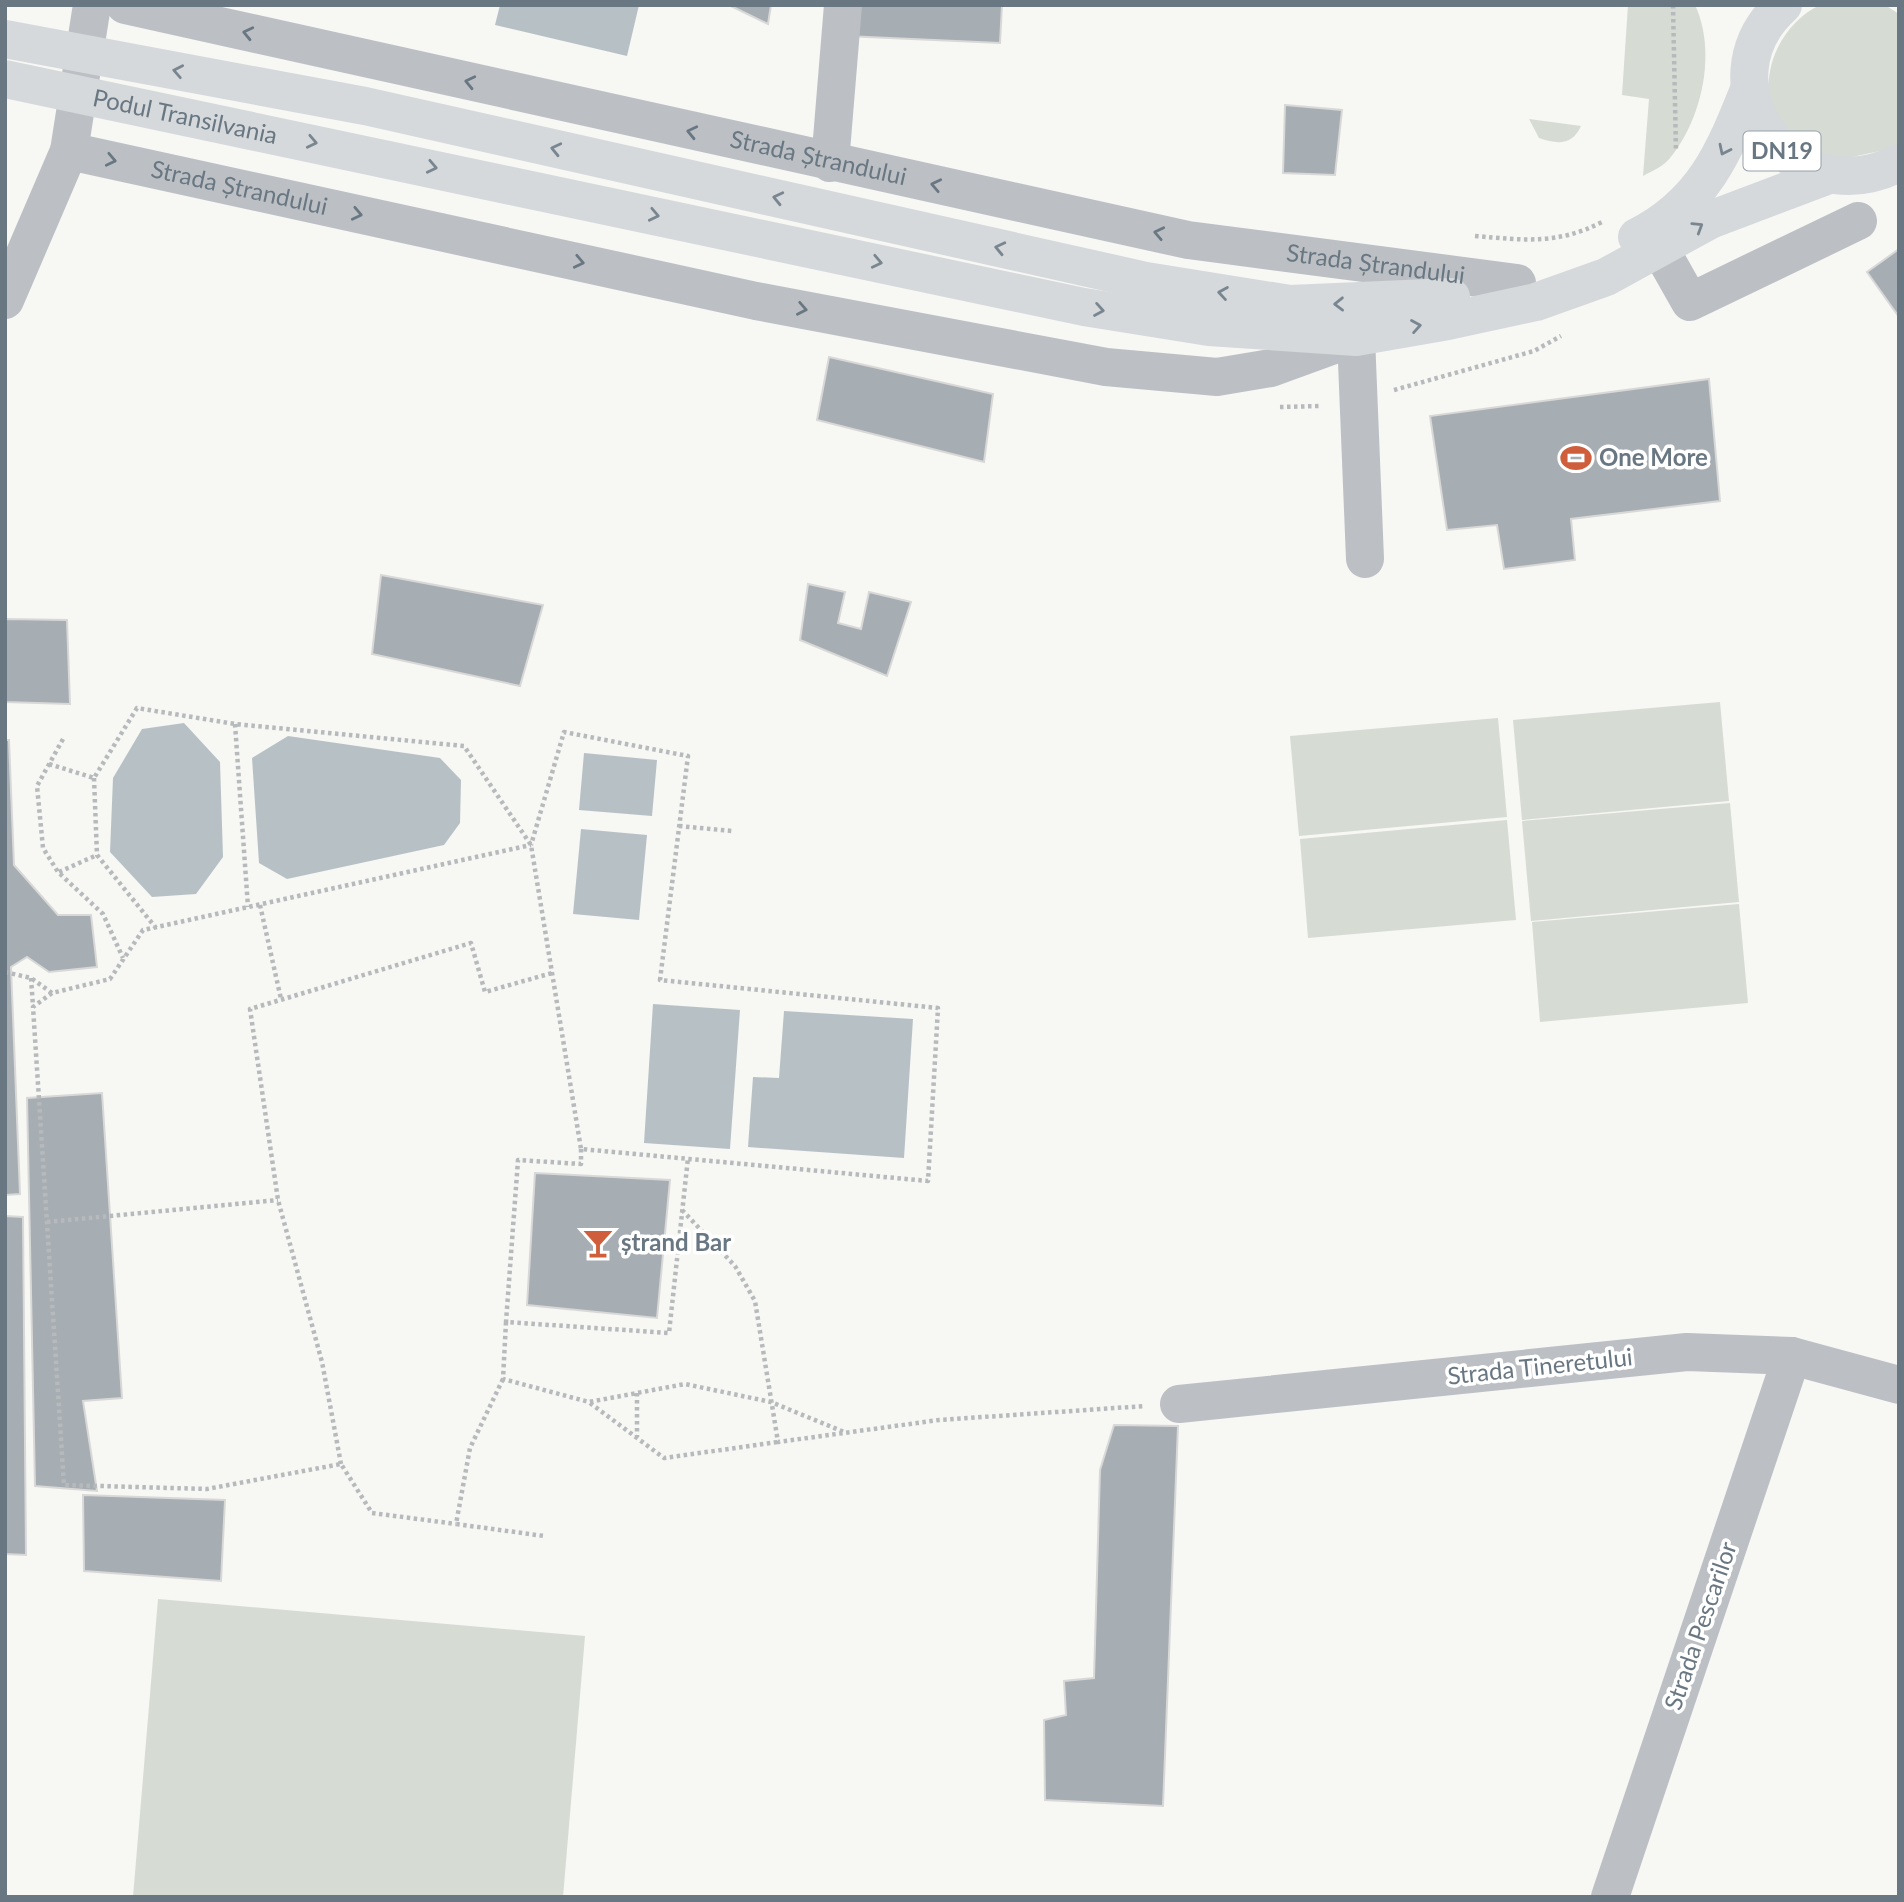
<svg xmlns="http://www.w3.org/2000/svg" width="1904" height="1902" font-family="Lato,sans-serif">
  <rect width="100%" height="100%" fill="#f7f7f4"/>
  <path fill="#d6dbd4" d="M1628,5H1695C1717,52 1702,119 1670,158C1664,166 1652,171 1643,176L1649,99L1622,95Z
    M1820,5H1885L1899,14V147L1833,161C1820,153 1798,144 1787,133C1749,92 1775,26 1820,5Z
    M1529,119L1581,126C1572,146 1557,144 1539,138Z
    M1720,702L1729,801L1522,820L1513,720Z
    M1498,718L1507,817L1299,836L1290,736Z
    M1730,803L1739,902L1531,921L1522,821Z
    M1507,820L1516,920L1308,938L1300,839Z
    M1739,904L1748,1003L1540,1022L1532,922Z
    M158,1599L585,1636L563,1897H133Z"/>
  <path fill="#b7c1c5" d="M500,5H639L627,56L495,25Z
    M184,723L220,762L223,857L196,894L152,897L110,852L113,778L142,729Z
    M288,736L440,758L461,780L460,823L444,845L287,879L259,863L252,758Z
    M584,753L657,760L652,816L579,810Z
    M581,829L647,835L639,920L573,914Z
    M653,1004L740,1010L730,1149L644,1143Z
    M784,1011L913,1019L904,1158L748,1147L753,1077L779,1078Z"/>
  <path fill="#a6adb3" stroke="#d8d8d7" stroke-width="2" d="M771,5L768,24L731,6V5Z
    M847,5H1002L1000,43L846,36Z
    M1285,105L1342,110L1335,175L1283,173Z
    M1899,249V317L1867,272Z
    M829,357L993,394L984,462L817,420Z
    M1709,379L1720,501L1571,519L1575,560L1504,569L1497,525L1447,530L1430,416Z
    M381,575L543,605L520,686L372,654Z
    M808,584L845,592L838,623L861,629L869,592L911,602L887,676L800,640Z
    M5,619L67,620L70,704L5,702Z
    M5,740H9L14,865L58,915H91L97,967L49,972L27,957L11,967L20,1194L5,1195Z
    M102,1093L122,1398L83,1401L97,1491L35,1486L27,1098Z
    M535,1173L670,1180L657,1318L527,1305Z
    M5,1216L23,1217L26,1555L5,1554Z
    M1114,1425L1178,1426L1163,1806L1045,1800L1044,1720L1066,1715L1064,1681L1094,1678L1100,1470Z
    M83,1495L225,1500L221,1581L84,1571Z"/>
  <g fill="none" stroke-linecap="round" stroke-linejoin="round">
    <path stroke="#b7babc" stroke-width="4.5" stroke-dasharray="3.5 3.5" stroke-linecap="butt" d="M1673,5L1676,152
      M1475,236C1524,240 1557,245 1602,222
      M1394,390L1534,351L1561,336
      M1280,407L1320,406
      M235,724L248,907
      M63,739L37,786L43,848L58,872L103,914L123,958
      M49,764L94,778L137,708L235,724L464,746L531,845L581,1149L928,1181L938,1008L660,980L688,756L564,732L531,845
      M94,778L97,855L156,928
      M679,826L732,831
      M59,872L97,855
      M260,905L281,999
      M5,972L31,978L52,993L110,979L143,930L531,845
      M31,978L33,1006
      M52,993L33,1007L64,1485L207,1489L341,1464L372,1513L456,1524
      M581,1149V1164L518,1160L506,1322L669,1333L688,1158
      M682,1210L735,1266L755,1301L778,1442L939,1420L1145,1406
      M47,1222L278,1200
      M506,1322L503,1379L589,1402L685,1384L771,1402L844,1432
      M503,1379L470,1448L456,1524L544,1536
      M637,1393V1437
      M590,1403L664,1458L778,1442
      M341,1464L322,1362L278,1200L250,1009L471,943L485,992L552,973"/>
    <g stroke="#bcc0c4" stroke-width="38">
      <path id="s1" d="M92,5L69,151L756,301L1106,367L1217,377L1271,368L1356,337L1365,559"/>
      <path id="s2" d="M125,5L1188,240L1517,283"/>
      <path d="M830,163L843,5"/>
      <path d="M1660,249L1690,302L1858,221"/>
      <path d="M5,300L69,151"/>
      <path d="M1179,1404L1687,1352L1792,1356L1899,1385"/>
      <path d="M1610,1897L1792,1356"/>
    </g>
    <g stroke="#d5d9dc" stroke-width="38">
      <path d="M1783,5C1697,82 1790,218 1899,163"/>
      <path d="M5,39L365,106L1146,281L1290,304L1451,297"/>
      <path id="s3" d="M5,79L1084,307L1209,327L1356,337L1448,321L1536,302L1606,277L1710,220L1829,175"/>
      <path d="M1637,237C1704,203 1724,152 1750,87"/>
    </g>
  </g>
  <defs><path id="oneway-chevron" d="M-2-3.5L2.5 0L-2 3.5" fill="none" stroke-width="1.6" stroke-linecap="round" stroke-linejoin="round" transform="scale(1.75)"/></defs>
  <g stroke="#697782">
    <use href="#oneway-chevron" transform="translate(248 33) rotate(-167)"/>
    <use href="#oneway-chevron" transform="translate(470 82) rotate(-167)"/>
    <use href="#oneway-chevron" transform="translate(692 132) rotate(-167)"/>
    <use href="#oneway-chevron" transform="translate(111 160) rotate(12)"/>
    <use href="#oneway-chevron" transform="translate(936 185) rotate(-168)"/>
    <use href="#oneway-chevron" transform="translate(357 214) rotate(12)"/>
    <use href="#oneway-chevron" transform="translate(1159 233) rotate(-168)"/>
    <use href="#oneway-chevron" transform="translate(579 262) rotate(12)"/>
    <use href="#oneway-chevron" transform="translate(802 309) rotate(11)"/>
  </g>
  <g stroke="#798690">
    <use href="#oneway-chevron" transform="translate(178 71) rotate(-169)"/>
    <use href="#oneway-chevron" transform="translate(312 142) rotate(12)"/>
    <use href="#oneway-chevron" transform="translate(556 149) rotate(-167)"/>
    <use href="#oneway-chevron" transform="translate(1724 150) rotate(116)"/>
    <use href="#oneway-chevron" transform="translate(432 167) rotate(12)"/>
    <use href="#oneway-chevron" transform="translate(778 198) rotate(-167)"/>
    <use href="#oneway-chevron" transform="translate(654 215) rotate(12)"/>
    <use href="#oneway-chevron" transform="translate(1698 227) rotate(-32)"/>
    <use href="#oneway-chevron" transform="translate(1000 248) rotate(-167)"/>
    <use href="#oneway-chevron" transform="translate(877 262) rotate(12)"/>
    <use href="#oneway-chevron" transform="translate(1223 293) rotate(-171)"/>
    <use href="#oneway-chevron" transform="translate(1339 304) rotate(179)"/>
    <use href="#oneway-chevron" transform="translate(1099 310) rotate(10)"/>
    <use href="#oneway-chevron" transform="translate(1416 326) rotate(-10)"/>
  </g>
  <defs>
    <g id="stadium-bare" transform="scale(2.415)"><path d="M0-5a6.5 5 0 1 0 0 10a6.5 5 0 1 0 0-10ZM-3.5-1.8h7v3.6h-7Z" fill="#cf5f3c" stroke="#fff" stroke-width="2.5" paint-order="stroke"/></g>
    <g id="bar-bare" transform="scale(2.415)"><path d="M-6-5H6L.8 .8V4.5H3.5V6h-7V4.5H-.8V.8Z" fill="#cf5f3c" stroke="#fff" stroke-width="2.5" paint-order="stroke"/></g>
  </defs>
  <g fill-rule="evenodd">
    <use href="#stadium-bare" x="1576" y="458"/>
    <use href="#bar-bare" x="598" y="1243"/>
  </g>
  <g text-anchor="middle" stroke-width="7" stroke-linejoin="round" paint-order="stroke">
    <rect fill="#fff" stroke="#96a0a8" stroke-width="2" x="1743.5" y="131.5" width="77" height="39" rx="5"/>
    <g font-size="23" font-weight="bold" fill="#697782">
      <text x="1782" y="159">DN19</text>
    </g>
    <g font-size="24" fill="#697782" stroke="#fff">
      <text dy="8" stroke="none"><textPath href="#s3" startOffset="184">Podul Transilvania</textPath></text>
      <text dy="8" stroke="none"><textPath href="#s2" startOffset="710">Strada Ștrandului</textPath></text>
      <text dy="8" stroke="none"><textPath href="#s1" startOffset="322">Strada Ștrandului</textPath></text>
      <text dy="8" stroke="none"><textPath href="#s2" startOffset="1278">Strada Ștrandului</textPath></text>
      <text transform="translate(1540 1367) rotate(-6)" y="8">Strada Tineretului</text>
      <text transform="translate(1701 1626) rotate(-71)" y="8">Strada Pescarilor</text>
    </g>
    <g font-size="24" font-weight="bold" fill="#697782" stroke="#fff" text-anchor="start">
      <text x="1599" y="466">One More</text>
      <text x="621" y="1251">ștrand Bar</text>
    </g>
  </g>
  <rect width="1904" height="1902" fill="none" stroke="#697782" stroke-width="14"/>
</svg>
